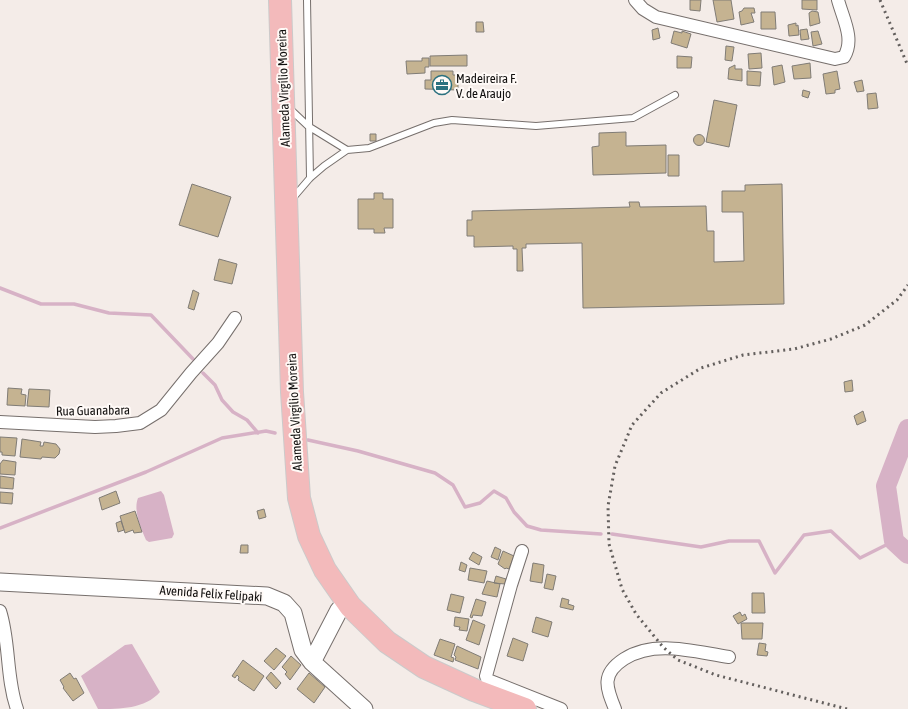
<svg xmlns="http://www.w3.org/2000/svg" width="908" height="709" font-family="'Asap Condensed',sans-serif">
  <rect width="100%" height="100%" fill="#f4ece8"/>
  <path fill="#d7b2c6" d="M161,491L164,495L174,534L172,538L149,542L146,540C141,528 133,511 138,498Z
    M132,644L160,692C145,709 120,709 98,709L81,676L125,645Z"/>
  <g fill="none" stroke-linecap="round" stroke-linejoin="round">
    <path stroke="#d7b2c6" stroke-width="3.5" d="M0,288L41,304H74L109,313L151,315L193,359
      M203,373L215,385L222,400L233,412L247,420L258,433
      M308,440L358,451L435,473L453,485L465,507L480,503L494,491L506,498L514,512L527,526L541,530L601,534
      M0,528L146,472L222,438L266,431L275,433
      M612,534L701,547L729,541H759L775,573L804,535L831,531L860,558L894,541"/>
    <path stroke="#d7b2c6" stroke-width="20" d="M908,429L886,486L894,541L908,554"/>
  </g>
  <path fill="#c5b391" stroke="#807c76" d="M690,0H701L700,11L690,10Z
    M713,0H731L734,19L717,22Z
    M802,0H817V10L802,9Z
    M744,8H754L755,13H751L754,22L741,25L739,12L742,11Z
    M812,11L818,12L820,23L810,26L809,13Z
    M761,12H775L776,29H761Z
    M476,22H483L484,32H476Z
    M796,23V26L798,25L799,35L789,36L788,25Z
    M658,28L660,38L653,40L652,30Z
    M807,29L809,39L801,40L800,30Z
    M674,31L682,33V31L691,34L687,48L671,43Z
    M818,31L822,44L813,46L811,32Z
    M726,46L734,47L732,61L725,60Z
    M761,53L762,68L749,69L748,54Z
    M467,55V66H430V56Z
    M677,56L692,57L691,68H677Z
    M422,58H429V67H425V73L407,74L406,61H422Z
    M810,63L811,78L794,79L792,66Z
    M735,65V69H742V81L728,79L729,68Z
    M782,65L785,82L774,85L772,67Z
    M431,71H453V75H458V90L425,89V80H431Z
    M747,71L761,72L760,86L747,85Z
    M837,71L840,89L835,90V93L826,94L823,74Z
    M862,80L864,91L857,92L854,82Z
    M803,90L810,92L808,98L802,96Z
    M876,93L878,108L868,109L867,94Z
    M714,100L737,105L729,147L706,142Z
    M626,132V146L666,145V173L593,175L592,147L599,146V133Z
    M370,134H376V141H370Z
    M693.5 140a5.5 5.5 0 1 1 11 0a5.5 5.5 0 1 1-11 0Z
    M668,155H679V176H668Z
    M192,184L231,197L218,237L179,225Z
    M782,184L784,304L583,308L582,243L526,244V248H522L523,271H517V249H513V246L474,247V236H467V220H472V211L630,207L629,202H639L640,207L706,206L707,231H714V262L744,261L743,212H722V191H745V185Z
    M374,193H383V199H393V228H384L385,233H374V229H358V199H374Z
    M219,259L237,264L232,284L214,280Z
    M193,290L199,293L194,310L188,308Z
    M852,380L853,391L845,392L844,382Z
    M8,388L22,389L21,394L26,395L25,406L7,405Z
    M29,389L50,390L49,407L27,406Z
    M863,411L866,421L857,425L854,416Z
    M0,437L17,438L15,456L2,455V452H0Z
    M22,439L41,442L40,446H43L44,442L56,444L60,449L59,454L55,458L42,457L41,459L20,457Z
    M3,460L16,462L15,475L0,474V464Z
    M0,476L14,478L13,489L0,488Z
    M116,491L120,503L102,510L99,498Z
    M0,492L13,493L12,504L0,503Z
    M264,509L266,517L259,519L257,511Z
    M135,511L142,532L134,533L133,530L125,533L120,516Z
    M121,521L124,530L118,532L116,523Z
    M241,545H248V553H240Z
    M495,547L501,550L498,560L491,557Z
    M503,551L514,556L509,569L506,568L505,569L498,564Z
    M473,552L482,557L479,565L469,559Z
    M461,562L467,565L465,572L459,570Z
    M533,563L544,565L542,583L530,581Z
    M470,568L487,571L484,583L468,580Z
    M547,574L556,576L553,590L544,588Z
    M496,576L506,579L505,584L494,583Z
    M487,581L500,584L497,597L482,594Z
    M752,593H764L765,613H752Z
    M451,594L464,597L460,613L447,610Z
    M562,598L569,600L568,604L574,606L573,610L560,607Z
    M476,599L486,602L482,616L473,615L472,618L470,617Z
    M740,612L742,616L745,614L747,619L738,624L733,616Z
    M455,617L469,619L467,631L459,630L460,627L454,626Z
    M536,617L552,622L548,637L532,632Z
    M473,620L485,625L479,645L466,640Z
    M741,623H763L762,639H742Z
    M513,638L528,644L523,661L507,656Z
    M440,639L455,644L451,657L454,658L453,662L434,655Z
    M759,643L766,644L765,651L768,652L767,656L757,655Z
    M457,646L481,657L478,669L455,660L456,657L454,655Z
    M276,648L286,656L274,670L264,661Z
    M291,656L301,665L290,680L285,674L287,672L282,667Z
    M243,660L264,676L254,691L238,680L239,677L237,675L235,678L232,676Z
    M271,672L281,683L276,689L266,678Z
    M70,673L74,679L76,678L84,693L73,701L63,688L64,687L60,680Z
    M309,673L325,687L314,703L297,689Z"/>
  <g fill="none" stroke-linecap="round" stroke-linejoin="round">
    <g stroke="#766f6c" stroke-width="8">
      <path id="lane" d="M307,0L310,178
        M289,108L308,126L347,150
        M292,199L310,178L324,166L347,150L369,148L434,123L452,120L536,126L633,118L675,95"/>
    </g>
    <g stroke="#766f6c" stroke-width="14">
      <path id="street" d="M635,0L643,9L656,17L835,59L844,57C855,39 843,19 838,0
        M0,422L95,427L116,426L140,423L161,410L191,373L218,343L235,318
        M522,551L511,585L486,676L488,680L561,709
        M0,611C10,642 6,678 17,709
        M615,709C606,687 601,674 624,659C655,639 695,652 729,657"/>
    </g>
    <g stroke="#766f6c" stroke-width="19">
      <path id="secondary" d="M0,582L267,596L284,603L293,613L303,650L312,662L364,709
        M312,662L339,610"/>
    </g>
    <g stroke="#cbcaca" stroke-width="24">
      <path id="highway" d="M280,0L292,392L299,498L309,536L325,570L350,606L387,642L424,667L474,690L525,709"/>
    </g>
    <use href="#lane" stroke="#fff" stroke-width="6"/>
    <use href="#street" stroke="#fff" stroke-width="12"/>
    <use href="#secondary" stroke="#fff" stroke-width="17"/>
    <use href="#highway" stroke="#f3babb" stroke-width="22"/>
    <path stroke="#635f5d" stroke-width="3" stroke-dasharray="2 4" stroke-linecap="butt" d="M880,0L908,66
      M847,709L716,675L678,660L663,647L636,614L622,589L609,544L608,506L615,466L632,425L661,393L701,368L743,355L794,349L831,339L865,325L897,300L908,285"/>
  </g>
  <defs>
    <g id="office-ring" transform="scale(1)"><circle r="9.5" fill="#fffaf7" stroke="#2b717f" stroke-width="1.5"/><path d="M-6-3h4V-5.5h4V-3h4V5H-6ZM-1-4.5V-3h2v-1.5ZM-6 0V1H6V0Z" fill="#2b717f"/></g>
  </defs>
  <g fill-rule="evenodd">
    <use href="#office-ring" x="442" y="85"/>
  </g>
  <g text-anchor="middle" stroke-width="4" stroke-linejoin="round" paint-order="stroke">
    <g font-size="13" fill="#12100f" stroke="#fffaf7" text-anchor="start">
      <text x="456" y="83">Madeireira F.<tspan x="456" dy="15">V. de Araujo</tspan></text>
    </g>
    <g font-size="13" fill="#12100f" stroke="#fffaf7">
      <text transform="translate(283 88) rotate(-92)" y="5">Alameda Virgílio Moreira</text>
      <text transform="translate(93 410) rotate(-1)" y="5">Rua Guanabara</text>
      <text transform="translate(294 412) rotate(-93)" y="5">Alameda Virgílio Moreira</text>
      <text transform="translate(211 593) rotate(4)" y="5">Avenida Felix Felipaki</text>
    </g>
  </g>
</svg>
